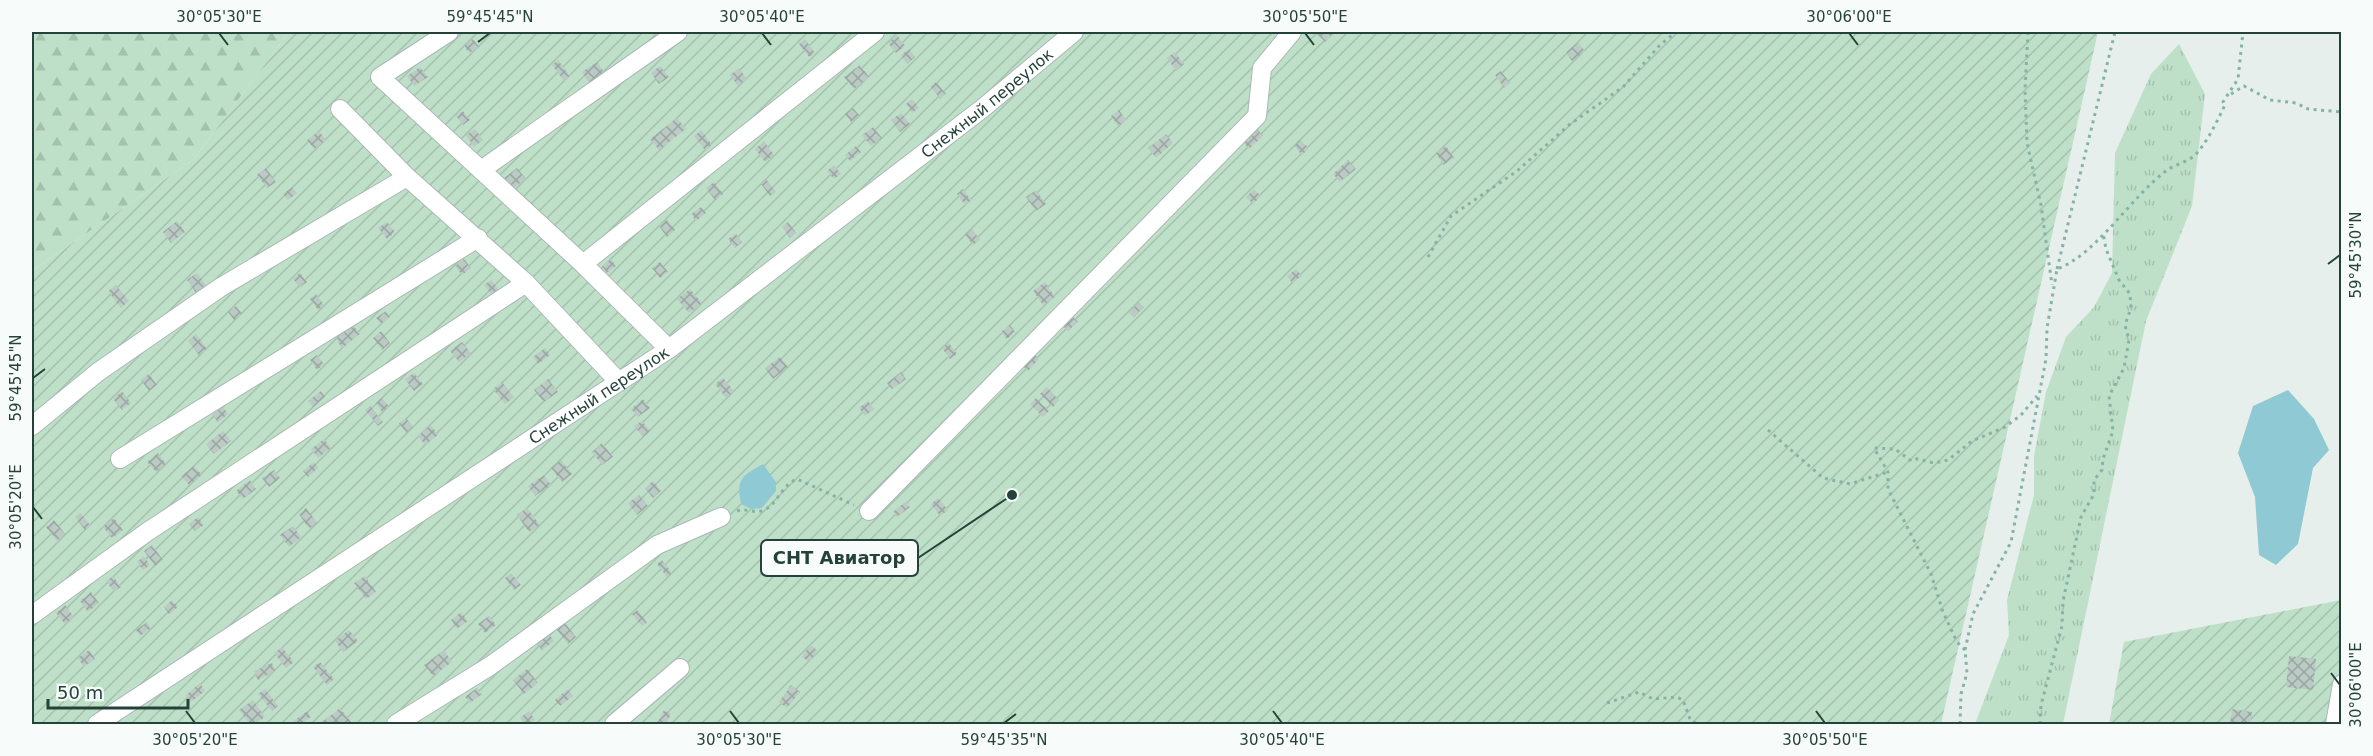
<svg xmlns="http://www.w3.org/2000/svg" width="2373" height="756" font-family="'DejaVu Sans',sans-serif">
  <defs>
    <pattern id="grass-tufts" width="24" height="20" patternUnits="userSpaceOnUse" patternTransform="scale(1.5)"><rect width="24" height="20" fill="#bfe0c8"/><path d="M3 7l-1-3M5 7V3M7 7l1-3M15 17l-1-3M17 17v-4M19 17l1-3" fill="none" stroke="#a4c1ad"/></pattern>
    <pattern id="forest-firs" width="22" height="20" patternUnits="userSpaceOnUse" patternTransform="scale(1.5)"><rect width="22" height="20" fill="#bfe0c8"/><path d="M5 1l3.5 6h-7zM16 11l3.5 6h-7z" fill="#a4c1ad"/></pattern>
    <pattern id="garden-furrows" width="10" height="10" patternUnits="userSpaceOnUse" patternTransform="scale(1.5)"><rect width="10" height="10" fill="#bfe0c8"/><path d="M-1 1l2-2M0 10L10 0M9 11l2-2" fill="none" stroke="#a4c1ad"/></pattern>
    <pattern id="building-cross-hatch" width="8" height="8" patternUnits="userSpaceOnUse" patternTransform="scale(1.5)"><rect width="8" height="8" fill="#bbcac4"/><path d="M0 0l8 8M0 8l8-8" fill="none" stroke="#98a6a0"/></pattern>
  </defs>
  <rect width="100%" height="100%" fill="#e6efeb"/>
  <path fill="url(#grass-tufts)" d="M2179,44L2205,94L2192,206L2146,321L2063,724H1975L2009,635L2007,600L2034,495V456L2046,392L2066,337L2094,307L2112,273L2115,153L2151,74Z"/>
  <path fill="url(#forest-firs)" d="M32,32H289L193,160L32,271Z"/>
  <path fill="url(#garden-furrows)" d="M289,32H2098L1941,724H32V271L193,160Z
    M2341,600V724H2109L2124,642Z"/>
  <path fill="#8ec9d4" d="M2288,390L2314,419L2329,450L2313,468L2298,544L2276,565L2259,555L2255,497L2238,453L2253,406Z
    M763,464L776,482V491L762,508L751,509L741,504C736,478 742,476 763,464Z"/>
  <path fill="url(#building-cross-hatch)" d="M1320,32H1335L1325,42L1317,34Z
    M897,35L905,46L896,53L888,43Z
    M473,39L479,47L469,53L464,46Z
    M805,39L815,53L809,57L799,44Z
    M1578,43L1585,51L1572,61L1566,52Z
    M909,49L915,57L907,64L901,55Z
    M1175,52L1184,64L1176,71L1167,58Z
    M558,60L570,76L564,81L552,65Z
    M597,62L604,72L589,83L582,72Z
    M860,65L869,77L854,89L844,77Z
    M660,66L669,77L659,84L651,73Z
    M420,67L428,77L414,86L407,76Z
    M739,68L747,79L738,86L730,75Z
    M1501,71L1510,83L1504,88L1495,75Z
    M936,82L946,94L940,99L930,86Z
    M912,99L919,108L912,113L906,104Z
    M853,108L859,115L851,122L845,114Z
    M1119,110L1126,120L1118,126L1111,116Z
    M463,111L470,120L463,125L456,116Z
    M901,113L910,124L900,132L891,120Z
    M677,118L686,129L659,150L650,139Z
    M873,127L882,138L871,146L862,135Z
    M475,129L483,140L474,147L466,135Z
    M1257,129L1263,136L1249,149L1243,142Z
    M701,130L712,145L705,150L694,136Z
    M319,131L326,140L314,149L307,140Z
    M1166,134L1173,143L1156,158L1148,148Z
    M1300,140L1309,148L1302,155L1294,146Z
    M764,141L774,155L765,162L755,149Z
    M856,146L861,152L850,161L845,155Z
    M1446,146L1454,158L1443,165L1436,153Z
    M1348,160L1356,169L1340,182L1333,174Z
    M834,165L841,174L834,179L827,171Z
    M266,168L276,182L267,188L257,175Z
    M517,168L526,179L512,189L504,178Z
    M767,180L776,192L770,196L761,184Z
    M714,182L723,194L715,200L706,188Z
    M292,187L297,193L288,200L283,194Z
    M963,189L971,200L965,205L957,194Z
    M1254,189L1261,196L1253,204L1246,197Z
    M1036,190L1046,204L1036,211L1026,197Z
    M701,207L706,213L696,221L691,214Z
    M667,220L675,230L667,237L659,226Z
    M177,221L185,232L171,243L163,232Z
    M387,222L395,232L387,239L378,228Z
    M788,222L796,233L790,238L782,227Z
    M972,229L980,240L973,245L965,235Z
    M736,234L742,242L735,248L728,239Z
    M464,259L471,268L462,275L455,266Z
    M611,259L616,266L607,273L602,266Z
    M660,262L668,272L660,278L652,268Z
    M1296,269L1302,276L1292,283L1287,276Z
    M197,273L206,285L196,293L187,280Z
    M300,273L307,282L300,287L293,279Z
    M491,280L499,290L492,295L484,285Z
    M1045,282L1055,297L1043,305L1033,291Z
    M116,285L129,301L121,308L108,291Z
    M690,289L702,303L689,313L677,299Z
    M316,294L324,305L318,310L310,299Z
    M1139,302L1144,307L1134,317L1129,312Z
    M236,306L242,314L234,320L228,312Z
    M386,311L390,317L381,324L376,318Z
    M1072,316L1078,322L1068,331L1063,326Z
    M353,325L360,334L342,348L336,339Z
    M1010,325L1015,332L1007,339L1001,332Z
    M381,331L390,343L382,350L373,338Z
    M196,334L207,349L199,355L188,341Z
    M462,342L471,353L459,362L450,351Z
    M949,343L957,354L950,359L942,348Z
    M545,348L550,355L538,364L533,357Z
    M1034,354L1039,359L1028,371L1022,365Z
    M317,355L324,364L317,370L310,360Z
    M780,357L788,367L773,379L765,368Z
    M901,372L906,379L892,389L887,383Z
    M414,373L423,384L414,391L405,379Z
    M149,374L157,385L149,391L141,380Z
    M723,378L734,391L726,398L715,384Z
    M548,379L558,392L544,402L534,390Z
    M502,382L514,397L505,404L493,389Z
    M1046,387L1059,400L1053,407L1040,394Z
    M122,391L131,403L122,410L113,399Z
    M321,391L325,397L313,407L308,401Z
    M382,398L389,406L382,412L376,403Z
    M1036,398L1049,411L1043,417L1030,404Z
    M643,399L650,408L638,417L631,409Z
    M868,401L874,409L865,416L859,408Z
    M370,406L383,422L378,426L365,410Z
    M223,407L228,414L218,422L212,415Z
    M406,418L413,427L406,433L399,423Z
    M642,421L650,431L643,437L634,426Z
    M431,425L438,435L425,445L418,436Z
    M223,431L231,441L214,454L206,444Z
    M324,439L331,448L318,458L311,449Z
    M602,443L613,457L602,465L592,452Z
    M158,453L166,464L156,472L147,462Z
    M561,460L572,474L562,482L551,468Z
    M314,462L318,468L308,477L303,471Z
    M194,466L202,475L189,485L181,476Z
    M274,470L280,478L269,487L262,478Z
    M544,475L551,485L535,496L528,486Z
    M250,480L256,489L243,499L236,491Z
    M653,481L661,491L653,498L645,488Z
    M639,495L648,506L637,515L628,503Z
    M938,498L948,510L940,516L931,504Z
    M905,502L910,507L897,517L893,512Z
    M306,508L317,523L309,529L299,514Z
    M527,508L540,525L529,532L517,515Z
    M80,513L91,526L85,530L75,517Z
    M198,517L204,525L195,531L189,524Z
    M114,518L123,530L112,538L103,527Z
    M54,520L65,534L57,541L46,527Z
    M293,526L301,537L289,547L280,535Z
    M152,545L163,560L155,566L144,551Z
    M144,556L150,565L143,570L137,562Z
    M662,560L672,573L667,577L657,564Z
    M511,573L521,585L514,590L505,578Z
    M113,576L121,587L114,592L106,581Z
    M365,576L376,592L366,599L354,583Z
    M91,592L99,603L88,612L80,601Z
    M172,600L178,607L169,614L164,607Z
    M65,605L74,617L65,624L56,613Z
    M638,610L647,623L642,626L632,614Z
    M461,612L468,621L457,629L451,620Z
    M489,616L496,625L485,633L478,624Z
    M147,622L151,628L140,636L136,630Z
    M565,623L576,637L568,644L557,630Z
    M349,630L358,641L343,652L335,641Z
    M549,634L554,641L542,650L537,644Z
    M810,645L817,650L810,662L802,657Z
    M282,647L294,662L286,668L274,653Z
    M89,650L95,659L84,667L78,658Z
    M444,650L452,662L433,676L424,665Z
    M2289,656L2316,659L2313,690L2286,687Z
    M320,662L334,679L327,685L313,667Z
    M272,663L275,671L258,680L254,671Z
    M527,669L538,683L524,694L513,680Z
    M200,683L205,691L191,702L186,695Z
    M791,685L800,692L787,708L779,702Z
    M477,688L482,694L470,703L465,697Z
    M265,689L278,706L272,711L258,694Z
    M568,689L573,696L560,706L555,700Z
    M253,700L265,717L255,724H250L239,710Z
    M340,708L352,723L324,724L322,722Z
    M2232,709L2252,712L2250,724H2230Z
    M664,710L671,714L666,724H657Z
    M307,711L311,717L301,724H290Z
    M529,711L535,720L525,724L520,718Z"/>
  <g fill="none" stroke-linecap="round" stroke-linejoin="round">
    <g stroke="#a8b8b2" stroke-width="20">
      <g id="minor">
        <path d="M449,32L380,77L583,264L669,349"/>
        <path d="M340,109L407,177L526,283L619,382"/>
        <path d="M481,170L678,32"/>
        <path d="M583,264L875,32"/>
        <path d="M32,426L98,372L221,287L407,177"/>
        <path d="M120,459L478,238"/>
        <path d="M869,511L1257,116L1262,68L1292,32"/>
        <path d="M32,615L147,532L526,283"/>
        <path id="s1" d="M97,724L669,349L983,108L1074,32"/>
        <path d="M396,724L490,666L657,545L721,517"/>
        <path d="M614,724L680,668"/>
        <path d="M2335,724L2342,684"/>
      </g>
    </g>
    <path stroke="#86b3a5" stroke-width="3" stroke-dasharray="3 4.5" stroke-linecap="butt" d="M2028,32L2025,90L2027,143L2041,205L2052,285
      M2231,94L2244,86L2270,100L2296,103L2308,109L2342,112
      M1428,257L1451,216L1517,171L1569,125L1623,87L1660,45L1676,32
      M2057,269L2115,32
      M1768,430L1823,478L1850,484L1888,472
      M737,511C745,508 753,513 761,511C777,507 781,485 797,479L854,505
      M1965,650L1957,642L1943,612L1931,574L1888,489V472L1874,448L1895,449L1910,460L1913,458L1934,463L1948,460L1972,441L2005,427L2021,415L2037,396
      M1607,703L1639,692L1653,699L1677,697L1683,700L1690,719L1697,724
      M1960,724L1961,694L1967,673L1965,650L1973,614L2011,542L2046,359L2047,328L2057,269C2096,255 2131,197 2166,171C2176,163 2188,163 2197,153C2209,139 2217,121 2225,105L2223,102L2238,79L2243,32
      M2040,724L2041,705L2062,626L2063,601L2081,517L2094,494V480L2102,470L2103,459L2113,431L2109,396L2124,368L2129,340L2125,325L2131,308L2130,294L2119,280L2106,249L2103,233"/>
    <use href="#minor" stroke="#fff" stroke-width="18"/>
  </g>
  <path fill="none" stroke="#24423a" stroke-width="2" d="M219,33L228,45M762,33L771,45M1305,33L1314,45M1849,33L1858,45M478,42L490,33M2328,264L2340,255M33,378L45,369M33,507L42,519M2331,673L2340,685M186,711L195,723M730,711L739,723M1273,711L1282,723M1816,711L1825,723M1004,723L1016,714"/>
  <g text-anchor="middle" stroke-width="4.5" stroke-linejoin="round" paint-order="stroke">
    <g font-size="16" fill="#24423a" stroke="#f7fbf9">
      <text dy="6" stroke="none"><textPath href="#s1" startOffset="1086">Снежный переулок</textPath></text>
      <text dy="6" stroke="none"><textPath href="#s1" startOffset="600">Снежный переулок</textPath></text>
    </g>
  </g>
  <path fill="none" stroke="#24423a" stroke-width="2" d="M1012 495L918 558"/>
  <circle fill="#24423a" stroke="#f7fbf9" stroke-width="2" cx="1012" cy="495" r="6"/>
  <rect fill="#f7fbf9" stroke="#24423a" stroke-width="2" x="761" y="540" width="157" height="36" rx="6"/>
  <g font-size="18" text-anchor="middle" font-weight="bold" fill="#24423a">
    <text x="839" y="564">СНТ Авиатор</text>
  </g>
  <rect width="2373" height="756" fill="none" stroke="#f7fbf9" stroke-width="66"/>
  <path d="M48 699v9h140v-9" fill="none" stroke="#24423a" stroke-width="3"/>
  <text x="57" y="699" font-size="18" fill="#24423a" stroke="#f7fbf9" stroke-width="4.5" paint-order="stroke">50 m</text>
  <rect x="33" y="33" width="2307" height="690" fill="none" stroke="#24423a" stroke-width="2"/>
  <g font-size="15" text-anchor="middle" fill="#24423a">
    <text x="219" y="22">30°05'30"E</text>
    <text x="490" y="22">59°45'45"N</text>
    <text x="762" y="22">30°05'40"E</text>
    <text x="1305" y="22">30°05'50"E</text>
    <text x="1849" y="22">30°06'00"E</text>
    <text transform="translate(2356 255) rotate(-90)" y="5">59°45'30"N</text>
    <text transform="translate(16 378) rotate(-90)" y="5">59°45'45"N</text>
    <text transform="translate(16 507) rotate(-90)" y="5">30°05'20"E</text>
    <text transform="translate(2356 685) rotate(-90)" y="5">30°06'00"E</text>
    <text x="195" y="745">30°05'20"E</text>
    <text x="739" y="745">30°05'30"E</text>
    <text x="1004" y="745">59°45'35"N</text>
    <text x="1282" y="745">30°05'40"E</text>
    <text x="1825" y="745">30°05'50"E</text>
  </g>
</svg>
